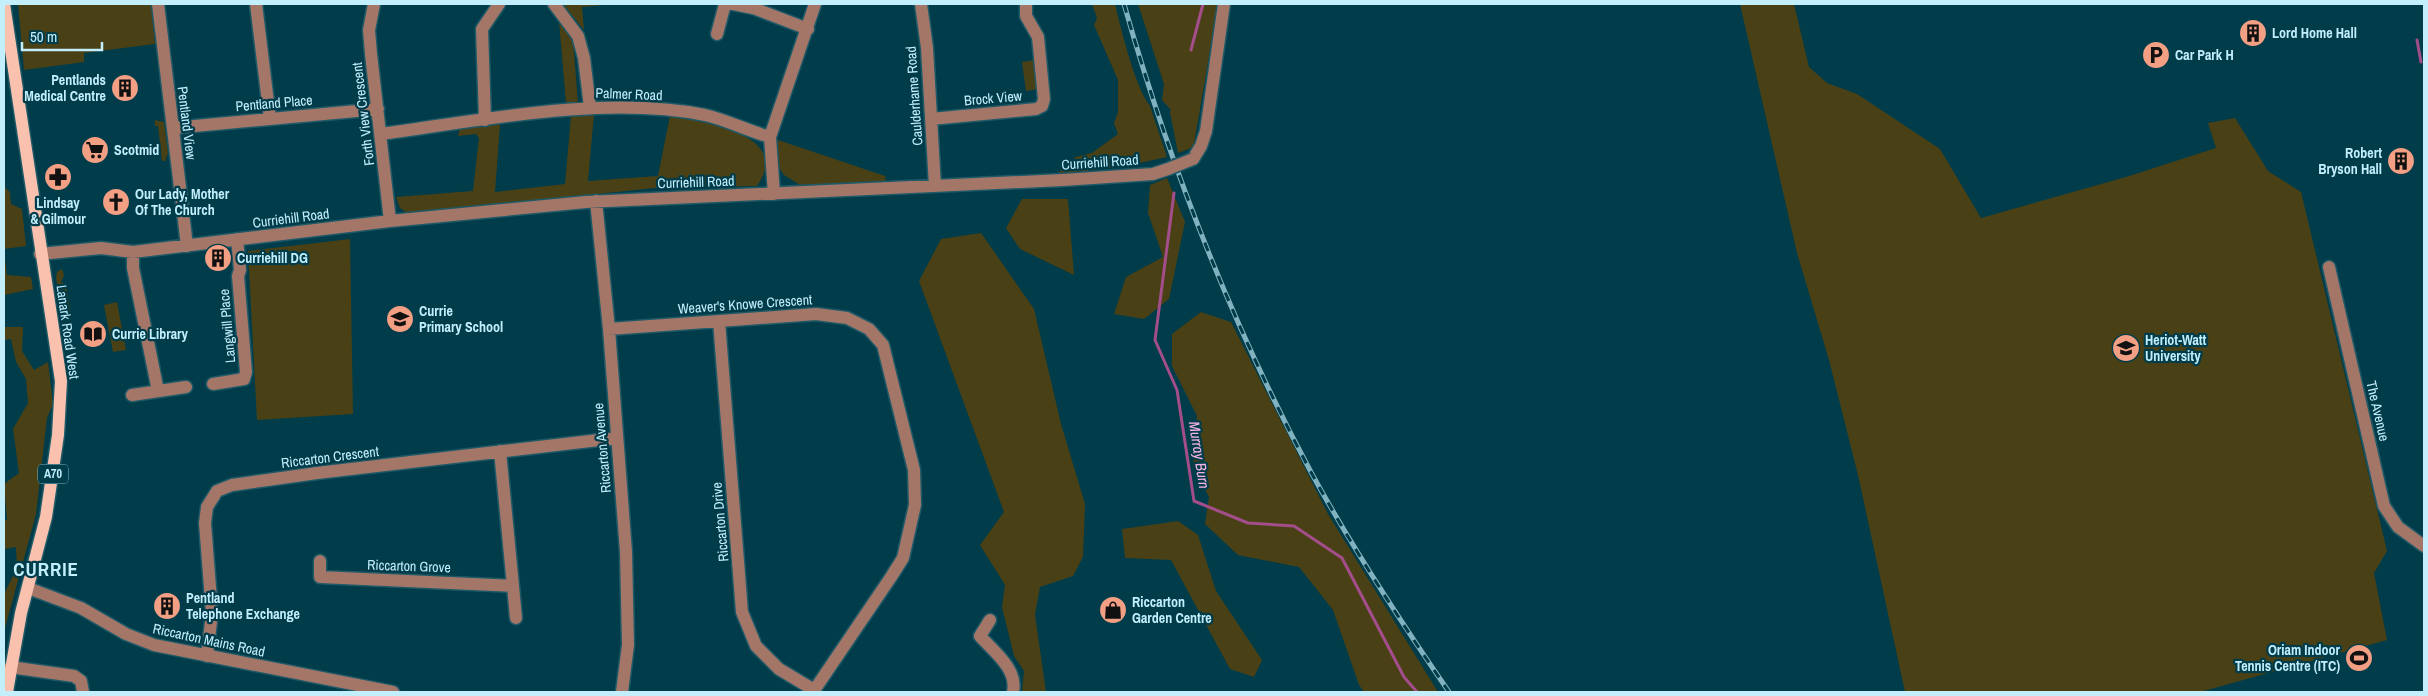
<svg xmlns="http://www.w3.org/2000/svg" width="2428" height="696" font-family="'Archivo Narrow',sans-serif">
  <rect width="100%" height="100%" fill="#003c4a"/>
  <path fill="#494115" d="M18,4H151L155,44L84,53V62L24,70Z
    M563,4H603V5L582,7L584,30Z
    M1092,4H1115C1121,29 1135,87 1150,106L1167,157L1130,165L1056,175L1076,157L1092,153L1118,134L1114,123L1118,112V80L1094,25L1097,18Z
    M1138,4H1218L1194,144L1189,149L1178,153L1170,112L1171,110L1162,100L1164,84Z
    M1740,4H1794L1809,67L1827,83L1857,94L1940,149L1981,218L2126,177L2216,148L2208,123L2235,118L2268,171L2301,192L2387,551L2374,573L2387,640L2200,692H1905L1858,475L1829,360L1797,253Z
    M559,21L573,40L578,103H566Z
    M1035,60L1038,89L1026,91L1022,62Z
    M594,114L588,181L658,176L670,116C703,122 794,134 757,186L654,188L409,214L400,208L396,197L473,191L479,138L476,134L458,136L460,129L500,124L495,192L565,184L571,116Z
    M155,120L164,122L168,153L165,161H162L158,126H155Z
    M778,140L885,176L886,182L800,185L784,175L778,166Z
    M1167,178L1185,222L1169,299L1144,319L1114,314L1126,277L1163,257L1148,213L1150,185Z
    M4,186L10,192L11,204L22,209L26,246L4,249Z
    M1022,199H1068L1074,275L1020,249L1006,228Z
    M981,233L1034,309L1061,424L1085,504L1083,557L1073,576L1040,587L1035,615L1046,692H1022L1024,671L1014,656L1002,607L1005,585L980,545L1004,512L919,281L941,239Z
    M350,239L353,414L257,420L248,251Z
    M4,251L7,275L31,277L33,289L4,295Z
    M62,269L64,275L61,282L66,285L70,310L62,312L56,278L57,272Z
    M117,302L126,350L113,352L104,305Z
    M1201,312L1231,322L1328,514L1438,692H1364L1359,685L1333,610L1299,567L1238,555L1205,524L1209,497L1193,466L1197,416L1172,366V334Z
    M4,327H23L22,351L34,370L48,362L53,404L47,418L36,514L4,632V594L17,568L16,547L4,549V520H7L4,484L19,473L13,429L28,403L26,379L16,362L11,339L4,340Z
    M1178,521L1198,535L1216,591L1262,660L1254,677L1230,669L1171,560L1125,558L1122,529Z"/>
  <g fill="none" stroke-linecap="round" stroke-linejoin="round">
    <path stroke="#a44d8b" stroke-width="3" d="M2417,40L2421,62
      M1191,50L1203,4
      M1174,193L1155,340L1177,390L1194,501L1248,523L1294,526L1342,558L1404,677L1417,692"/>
    <g stroke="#1f5967" stroke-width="15">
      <path id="minor" d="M158,4L187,246
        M256,4L270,119
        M374,4L369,30L371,54L390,221
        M554,4L578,36L584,58L590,107
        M733,4L753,8L808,29
        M921,4L927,48L935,186
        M717,34L725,4
        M931,119L1036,109L1042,106L1044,99L1038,37L1026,16V4
        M485,120L482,29L499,4
        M173,128L378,109
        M381,134C483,120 604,95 705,115C727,120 748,131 770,137
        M1193,159L1201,146L1206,131L1224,4
        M774,194L770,137L815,4
        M596,201L609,329L626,552L628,645L622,692
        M133,252V268L158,391
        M40,254L101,248L133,252L390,221L586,202L1063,180L1153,174L1168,169
        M2329,267L2384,506L2398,527L2424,546
        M719,321L742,612L756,646L779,669L814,690
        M609,329L816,314L847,318L869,329L883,345L914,470L915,505L903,558L891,577L813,692
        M213,384L244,379L246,372L238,276L240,270L237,239
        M132,395L186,387
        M320,561V577L513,586L500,451
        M513,586L516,618
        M28,588L81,608L126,634L154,645L393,692
        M990,620L980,636C994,652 1018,669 1013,692
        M207,656L212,613L205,523L207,507L217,491L232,485L317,473L616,438
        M10,667L74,676L81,681L83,692"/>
    </g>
    <g stroke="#1f5967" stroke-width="15">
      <path id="major" d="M4,4L61,381L58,435L46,517L21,613L7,692"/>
    </g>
    <use href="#minor" stroke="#a37667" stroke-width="12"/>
    <use href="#major" stroke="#f9c1ae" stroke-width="12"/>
    <g stroke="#81b2c0" stroke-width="5">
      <path id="rail" d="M1124,4C1170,166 1232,325 1312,474C1353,549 1401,622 1449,692"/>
    </g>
    <use href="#rail" stroke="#003c4a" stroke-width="3" stroke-dasharray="9" stroke-linecap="butt"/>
    <g stroke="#1f5967" stroke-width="15" stroke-linecap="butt">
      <path id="minor-bridge" d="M1168,169L1193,159"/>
    </g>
    <use href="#minor-bridge" stroke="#a37667" stroke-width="12"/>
  </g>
  <defs>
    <g id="building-disc" transform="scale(1.4375)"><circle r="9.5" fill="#f39f83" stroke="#003c4a"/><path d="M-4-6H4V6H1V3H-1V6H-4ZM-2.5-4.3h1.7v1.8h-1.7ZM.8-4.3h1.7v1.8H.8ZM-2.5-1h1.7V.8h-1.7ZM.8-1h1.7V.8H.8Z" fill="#111"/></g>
    <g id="parking-disc" transform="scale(1.4375)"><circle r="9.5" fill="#f39f83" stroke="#003c4a"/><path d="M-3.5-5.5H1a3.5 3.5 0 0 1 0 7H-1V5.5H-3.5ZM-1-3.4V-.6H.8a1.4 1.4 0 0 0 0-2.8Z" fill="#111"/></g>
    <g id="supermarket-disc" transform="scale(1.4375)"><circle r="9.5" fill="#f39f83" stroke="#003c4a"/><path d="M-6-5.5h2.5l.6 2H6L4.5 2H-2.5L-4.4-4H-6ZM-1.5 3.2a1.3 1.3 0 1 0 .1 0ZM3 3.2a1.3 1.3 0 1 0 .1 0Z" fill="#111"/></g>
    <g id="pharmacy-disc" transform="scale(1.4375)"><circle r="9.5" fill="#f39f83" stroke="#003c4a"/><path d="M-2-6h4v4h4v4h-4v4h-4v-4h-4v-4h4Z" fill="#111"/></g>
    <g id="church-disc" transform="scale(1.4375)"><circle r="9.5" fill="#f39f83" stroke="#003c4a"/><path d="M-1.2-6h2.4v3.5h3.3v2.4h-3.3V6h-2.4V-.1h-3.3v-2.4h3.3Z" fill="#111"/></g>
    <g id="school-disc" transform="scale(1.4375)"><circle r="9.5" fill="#f39f83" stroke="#003c4a"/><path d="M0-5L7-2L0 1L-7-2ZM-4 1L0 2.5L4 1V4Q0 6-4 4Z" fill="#111"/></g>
    <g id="library-disc" transform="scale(1.4375)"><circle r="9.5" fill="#f39f83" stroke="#003c4a"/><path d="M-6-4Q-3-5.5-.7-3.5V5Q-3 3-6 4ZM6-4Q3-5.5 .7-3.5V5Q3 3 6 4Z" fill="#111"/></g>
    <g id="university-disc" transform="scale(1.4375)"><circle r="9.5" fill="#f39f83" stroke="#003c4a"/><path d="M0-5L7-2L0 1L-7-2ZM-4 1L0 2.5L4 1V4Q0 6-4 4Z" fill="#111"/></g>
    <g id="shop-disc" transform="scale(1.4375)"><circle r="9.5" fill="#f39f83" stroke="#003c4a"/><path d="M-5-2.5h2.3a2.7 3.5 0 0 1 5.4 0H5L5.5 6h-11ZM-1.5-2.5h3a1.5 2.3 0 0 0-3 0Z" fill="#111"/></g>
    <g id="stadium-disc" transform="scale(1.4375)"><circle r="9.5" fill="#f39f83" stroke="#003c4a"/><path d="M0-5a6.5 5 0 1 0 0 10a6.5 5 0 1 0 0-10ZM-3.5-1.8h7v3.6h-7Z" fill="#111"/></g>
  </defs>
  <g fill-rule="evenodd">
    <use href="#building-disc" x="2253" y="33"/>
    <use href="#parking-disc" x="2156" y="55"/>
    <use href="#building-disc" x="125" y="88"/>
    <use href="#supermarket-disc" x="95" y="150"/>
    <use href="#building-disc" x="2401" y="161"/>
    <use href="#pharmacy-disc" x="58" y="177"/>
    <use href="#church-disc" x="116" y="202"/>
    <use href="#building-disc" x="218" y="258"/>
    <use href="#school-disc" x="400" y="319"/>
    <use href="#library-disc" x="93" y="334"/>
    <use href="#university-disc" x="2126" y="348"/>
    <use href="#building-disc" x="167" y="606"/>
    <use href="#shop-disc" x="1113" y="610"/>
    <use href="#stadium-disc" x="2359" y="658"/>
  </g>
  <g text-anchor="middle" stroke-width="4.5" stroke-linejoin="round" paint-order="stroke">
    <rect fill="#003c4a" stroke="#88b9c7" stroke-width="1" x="38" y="464.5" width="30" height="19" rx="4"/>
    <g font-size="12" font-weight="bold" fill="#c3effd">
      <text x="53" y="478">A70</text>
    </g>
    <g font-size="14" font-weight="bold" fill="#c3effd" stroke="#003c4a" text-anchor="start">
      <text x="2272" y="38">Lord Home Hall</text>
      <text x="2175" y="60">Car Park H</text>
      <text x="106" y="85" text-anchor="end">Pentlands<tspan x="106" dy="16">Medical Centre</tspan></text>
      <text x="114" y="155">Scotmid</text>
      <text x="2382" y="158" text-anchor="end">Robert<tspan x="2382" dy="16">Bryson Hall</tspan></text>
      <text x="135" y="199">Our Lady, Mother<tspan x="135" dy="16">Of The Church</tspan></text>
      <text x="58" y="208" text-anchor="middle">Lindsay<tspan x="58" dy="16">&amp; Gilmour</tspan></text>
      <text x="237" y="263">Curriehill DG</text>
      <text x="419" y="316">Currie<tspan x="419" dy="16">Primary School</tspan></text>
      <text x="112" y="339">Currie Library</text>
      <text x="2145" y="345">Heriot-Watt<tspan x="2145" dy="16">University</tspan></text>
      <text x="186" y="603">Pentland<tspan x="186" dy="16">Telephone Exchange</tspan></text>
      <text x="1132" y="607">Riccarton<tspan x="1132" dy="16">Garden Centre</tspan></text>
      <text x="2340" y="655" text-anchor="end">Oriam Indoor<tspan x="2340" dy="16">Tennis Centre (ITC)</tspan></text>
    </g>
    <g font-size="14" fill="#c3effd" stroke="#003c4a">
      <text transform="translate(629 94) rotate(2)" y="5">Palmer Road</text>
      <text transform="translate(914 96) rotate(-94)" y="5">Caulderhame Road</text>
      <text transform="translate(993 98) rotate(-5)" y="5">Brock View</text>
      <text transform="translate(274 103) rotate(-5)" y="5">Pentland Place</text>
      <text transform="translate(363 114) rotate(-97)" y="5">Forth View Crescent</text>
      <text transform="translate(187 123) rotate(83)" y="5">Pentland View</text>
      <text transform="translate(1100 162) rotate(-4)" y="5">Curriehill Road</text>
      <text transform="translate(696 182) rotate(-2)" y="5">Curriehill Road</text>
      <text transform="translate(291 218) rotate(-7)" y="5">Curriehill Road</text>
      <text transform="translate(745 304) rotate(-4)" y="5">Weaver's Knowe Crescent</text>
      <text transform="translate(227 326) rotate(-95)" y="5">Langwill Place</text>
      <text transform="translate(68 332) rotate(82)" y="5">Lanark Road West</text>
      <text transform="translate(2378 411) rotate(77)" y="5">The Avenue</text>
      <text transform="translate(602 448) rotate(-95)" y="5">Riccarton Avenue</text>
      <text transform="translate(330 457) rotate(-7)" y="5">Riccarton Crescent</text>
      <text transform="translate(720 522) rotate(-95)" y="5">Riccarton Drive</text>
      <text transform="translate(409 566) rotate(2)" y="5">Riccarton Grove</text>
      <text transform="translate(209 640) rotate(12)" y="5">Riccarton Mains Road</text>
    </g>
    <g font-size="15" font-style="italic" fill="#fab4e3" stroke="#003c4a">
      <text transform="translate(1199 455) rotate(81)" y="5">Murray Burn</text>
    </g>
    <g font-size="19" font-weight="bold" letter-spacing="1" fill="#c3effd" stroke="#003c4a">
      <text x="46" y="576">CURRIE</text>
    </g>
  </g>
  <rect width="2428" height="696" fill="none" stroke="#c3effd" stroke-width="10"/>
  <path d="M22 42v8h80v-8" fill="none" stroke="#c3effd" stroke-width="2.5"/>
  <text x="30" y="42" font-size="15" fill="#c3effd" stroke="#003c4a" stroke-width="4" paint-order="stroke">50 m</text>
</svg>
